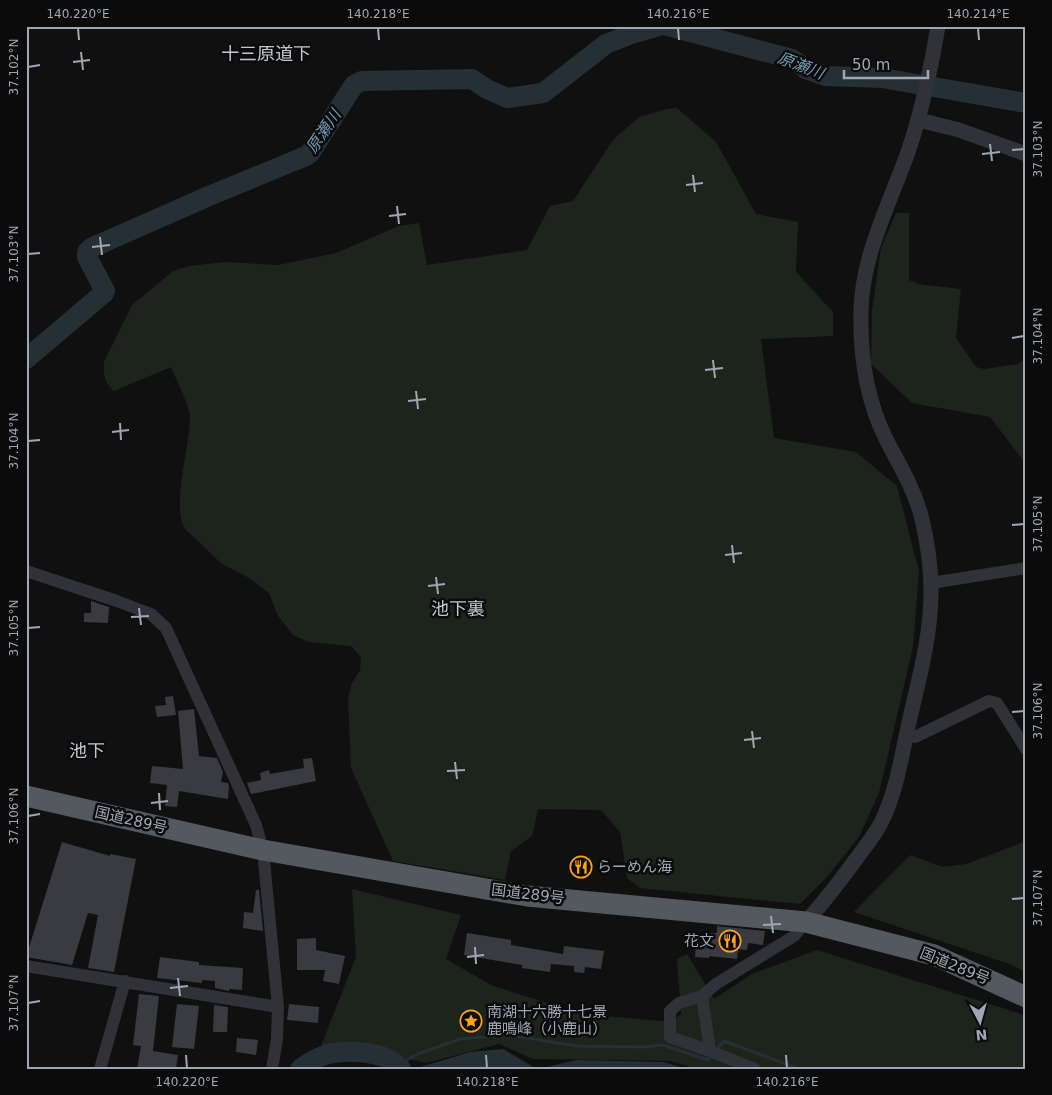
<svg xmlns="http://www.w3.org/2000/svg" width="1052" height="1095" font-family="'DejaVu Sans','Noto Sans JP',sans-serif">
  <rect width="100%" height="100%" fill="#101011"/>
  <path fill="#1c241c" d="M677,108L716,142L756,214L798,222L796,272L833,312V336L761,339L774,438L856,452L897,486L919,571L913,647L879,793L859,837L826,878L800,904L640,888L627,878L620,832L601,810L538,809L532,836L511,851L505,880L393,861L351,768L348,699L351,685L360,670L361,657L351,646L308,642L293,635L278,616L269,593L249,578L222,564L185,529C171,505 190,447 190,418C191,408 175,378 171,367L114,391C105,384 103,374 104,362L132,305L173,271L189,266L225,262L278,265L336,253L399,226L419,223L427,265L527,250L550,206L573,201L613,140L639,117L667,109Z
    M896,213H909V280L918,284L961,289L956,338L976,367L984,369L1018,364L1026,358V464L990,417L912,403L871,364L872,310L881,248Z
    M1026,841V972L1012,965L854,912L910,855L942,867L967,864Z
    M352,889L461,915L446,959L493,986L583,1014L671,1022L681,1014L677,959L687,954L714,999L752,974L817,950L1018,1013L1026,1017V1069H697L671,1061L533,1059L499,1044L426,1063L373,1050L317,1056L356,957Z"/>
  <path fill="#253036" d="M503,1049L537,1069H393L396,1067L417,1068L470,1052Z
    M576,1060L664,1062L686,1069H539Z"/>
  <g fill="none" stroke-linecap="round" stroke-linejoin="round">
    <path stroke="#253036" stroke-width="3" d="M716,1050L724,1041L799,1069
      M392,1060L401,1063L418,1054L460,1039L509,1035L577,1046L644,1047L663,1045L708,1060L712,1055"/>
    <path stroke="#253036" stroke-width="20" d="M668,26L792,59L806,69L826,76L882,78L1026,103
      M26,359L104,293L105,291L87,257V252L91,248L209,196L306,156L310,153L354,85L362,81L472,79L487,89L507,98L543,93L606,44L634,33L659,26
      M300,1069C306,1065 313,1059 320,1057C340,1048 387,1050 401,1069"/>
  </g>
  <path fill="#3a3b40" d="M91,601L109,607L108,623L84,622V613H91Z
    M173,696L176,715L157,717L155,706L166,705L165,697Z
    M194,709L199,756L217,758L223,772L221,782L228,783L229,786L228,799L179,791L177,807L165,806L167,785L150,783L152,766L183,769L178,711Z
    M312,758L316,781L251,794L247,783L261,780L260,773L269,770L270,774L304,768L303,759Z
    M62,842L110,856V854L136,859L114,972L88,968L98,915L88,913L72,965L26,957Z
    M256,890H259L263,931L243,928L244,912L253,913Z
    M717,926L765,931L763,945L748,943L747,950L738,949L737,959L709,956V958L695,957L696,942L708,943L709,933H717Z
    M467,933L511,940V945L563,954L564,946L604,951L601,969L585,967L584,973L574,972V966L551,964L550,972L522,968V965L464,955Z
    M316,938V950L345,956L339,984L323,981L325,970H297V939Z
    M160,957L199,962V965L243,968L242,990L229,989V991L215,988V981L202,980V983L157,978Z
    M139,994L159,996L153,1051L178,1055L176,1069H137L141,1046L133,1045Z
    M177,1004L199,1006L194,1049L172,1047Z
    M289,1004L319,1007L318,1023L287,1020Z
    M214,1005L228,1007L227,1032H213Z
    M237,1038L258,1040L256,1055L236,1052Z"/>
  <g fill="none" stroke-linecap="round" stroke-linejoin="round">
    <path stroke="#313237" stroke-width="12" d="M26,571L114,600L151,614L166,628L256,825L263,850L278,1007L277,1039L272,1069
      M931,583L1026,568
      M906,734L915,737L989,701L997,703L1026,749
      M26,966L278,1007
      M702,996L710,1051
      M100,1069L125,981
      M755,1069L710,1051L670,1037V1011L679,1003L702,996L716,984L794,936L806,922"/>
    <path stroke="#313237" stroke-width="15" d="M919,120L959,130L1026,154
      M806,922C822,904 837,885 851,866C861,852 873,838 881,823C896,793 901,759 908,727C916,690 927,652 930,614C933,581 929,547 921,515C913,486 898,463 885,437C866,398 860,354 861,311C862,255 890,203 908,152C922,111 931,68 938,26"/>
    <path stroke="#54585f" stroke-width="21" d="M26,796L263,850L527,896L806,922L934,955L1026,997"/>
  </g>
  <path fill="none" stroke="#a0a7b4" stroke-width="2" d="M78,28L79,40M378,28L379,40M678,28L679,40M978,28L979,40M81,52L83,70M73,62L90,60M28,67L40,65M990,144L992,161M1012,150L1024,149M982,154L1000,152M693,175L695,192M686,185L703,183M397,206L399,224M389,216L406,214M100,237L102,255M92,247L110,245M28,254L40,253M1012,338L1024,336M713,360L715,378M705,370L723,368M416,391L418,409M408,401L426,399M120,423L121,440M112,432L129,430M28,441L40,440M1012,525L1024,524M732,545L734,563M725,555L742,553M436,577L438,594M428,586L445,584M139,608L141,625M131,617L149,616M28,628L40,627M1012,712L1024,711M752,731L754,748M744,740L761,738M455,762L457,779M447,771L465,770M159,793L160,810M151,803L168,801M28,816L40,814M1012,899L1024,898M771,916L773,933M763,925L781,924M475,947L476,964M467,957L484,955M178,978L180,996M170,988L188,986M28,1003L40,1001M186,1055L187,1068M486,1055L487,1068M786,1055L787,1068"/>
  <defs>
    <g id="restaurant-ring" transform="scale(1.125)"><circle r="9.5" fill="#0b0b0c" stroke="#ffa31a" stroke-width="1.5"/><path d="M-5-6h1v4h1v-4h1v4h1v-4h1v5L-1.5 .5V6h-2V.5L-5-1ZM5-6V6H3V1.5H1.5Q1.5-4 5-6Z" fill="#ffa31a"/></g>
    <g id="sight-ring" transform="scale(1.125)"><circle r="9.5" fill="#0b0b0c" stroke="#ffa31a" stroke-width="1.5"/><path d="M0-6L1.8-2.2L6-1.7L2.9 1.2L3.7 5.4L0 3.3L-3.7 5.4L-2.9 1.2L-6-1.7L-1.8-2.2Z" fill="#ffa31a"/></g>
  </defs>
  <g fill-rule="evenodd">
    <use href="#restaurant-ring" x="581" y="867"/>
    <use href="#restaurant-ring" x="730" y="941"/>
    <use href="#sight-ring" x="471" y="1021"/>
  </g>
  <g text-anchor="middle" stroke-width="5" stroke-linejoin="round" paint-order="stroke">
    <g font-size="15" fill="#a0a7b4" stroke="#0b0b0c">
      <text transform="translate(131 820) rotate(13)" y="5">国道289号</text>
      <text transform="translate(528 894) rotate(7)" y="5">国道289号</text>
      <text transform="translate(955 966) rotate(22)" y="5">国道289号</text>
    </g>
    <g font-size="15" fill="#a0a7b4" stroke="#0b0b0c" text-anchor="start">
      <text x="597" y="872">らーめん海</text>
      <text x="714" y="946" text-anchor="end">花文</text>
      <text x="487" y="1017">南湖十六勝十七景<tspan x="487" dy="17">鹿鳴峰（小鹿山）</tspan></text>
    </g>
    <g font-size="16" font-style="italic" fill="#7299b3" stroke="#0b0b0c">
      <text transform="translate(801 65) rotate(21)" y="6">原瀬川</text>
      <text transform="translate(323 131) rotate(-56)" y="6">原瀬川</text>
    </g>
    <g font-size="18" fill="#c1c6cf" stroke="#0b0b0c">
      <text x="266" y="60">十三原道下</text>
      <text x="458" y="615">池下裏</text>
      <text x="87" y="757">池下</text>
    </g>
  </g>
  <rect width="1052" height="1095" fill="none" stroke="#0b0b0c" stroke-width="55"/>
  <g transform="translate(980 1022) rotate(174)" stroke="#0b0b0c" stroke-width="4" paint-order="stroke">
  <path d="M0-4L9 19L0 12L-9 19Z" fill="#a0a7b4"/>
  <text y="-8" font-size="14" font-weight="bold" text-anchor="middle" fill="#a0a7b4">N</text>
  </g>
  <path d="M844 70v8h84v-8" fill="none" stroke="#a0a7b4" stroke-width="2.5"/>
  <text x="852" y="70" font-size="15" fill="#a0a7b4" stroke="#0b0b0c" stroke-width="4" paint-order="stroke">50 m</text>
  <rect x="28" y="28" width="996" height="1040" fill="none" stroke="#a0a7b4" stroke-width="2"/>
  <g font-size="12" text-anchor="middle" fill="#a0a7b4">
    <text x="78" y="18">140.220°E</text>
    <text x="378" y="18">140.218°E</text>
    <text x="678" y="18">140.216°E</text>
    <text x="978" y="18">140.214°E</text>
    <text transform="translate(14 67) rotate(-90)" y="4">37.102°N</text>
    <text transform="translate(1038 149) rotate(-90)" y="4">37.103°N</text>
    <text transform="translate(14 254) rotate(-90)" y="4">37.103°N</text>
    <text transform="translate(1038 336) rotate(-90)" y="4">37.104°N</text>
    <text transform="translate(14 441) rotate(-90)" y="4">37.104°N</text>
    <text transform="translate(1038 524) rotate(-90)" y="4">37.105°N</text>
    <text transform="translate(14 628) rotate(-90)" y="4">37.105°N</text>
    <text transform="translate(1038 711) rotate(-90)" y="4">37.106°N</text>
    <text transform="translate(14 816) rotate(-90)" y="4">37.106°N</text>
    <text transform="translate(1038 898) rotate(-90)" y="4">37.107°N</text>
    <text transform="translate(14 1003) rotate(-90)" y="4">37.107°N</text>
    <text x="187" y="1086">140.220°E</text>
    <text x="487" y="1086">140.218°E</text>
    <text x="787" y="1086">140.216°E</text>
  </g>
</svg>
